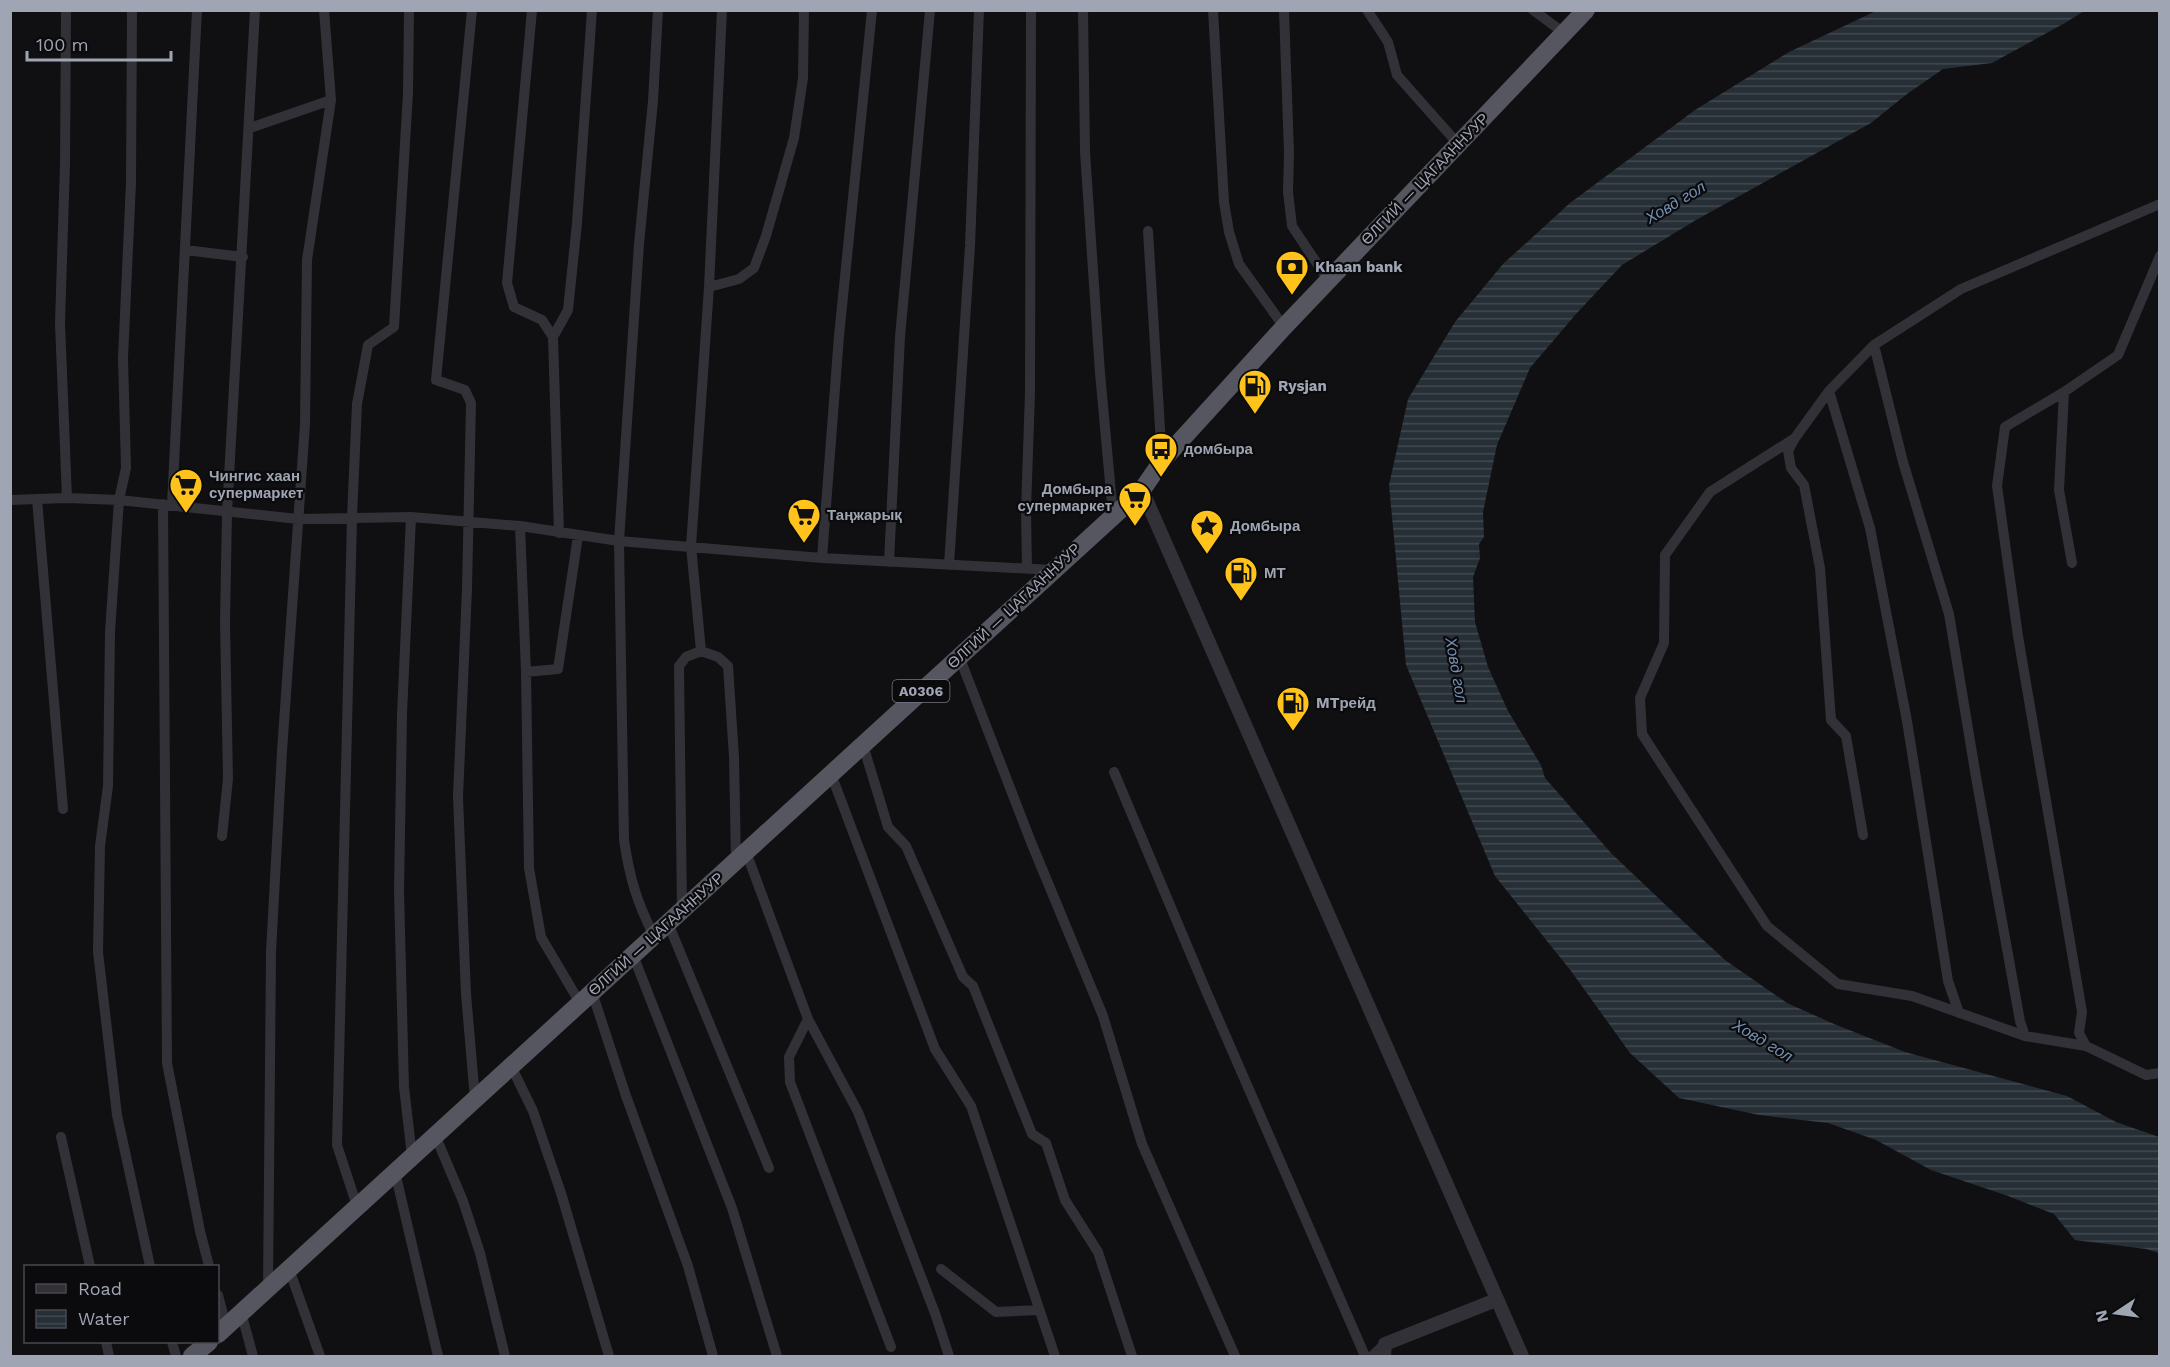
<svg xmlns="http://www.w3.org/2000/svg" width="2170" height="1367" font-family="'Work Sans',sans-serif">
  <defs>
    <pattern id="water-rules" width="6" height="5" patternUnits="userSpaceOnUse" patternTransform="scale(1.5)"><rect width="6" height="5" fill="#262e36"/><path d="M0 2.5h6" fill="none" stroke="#424951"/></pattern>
  </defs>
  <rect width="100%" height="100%" fill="#101012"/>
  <path fill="url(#water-rules)" d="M1876,11H2084L2065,23L1992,63L1943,69L1907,94L1871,123L1696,220L1622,265L1576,314L1530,368L1497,445L1483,512L1484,537L1479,544L1480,558L1473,577L1475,622L1488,667L1508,711L1541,765L1545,778L1612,854L1672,911L1725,960L1787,1003L1834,1024L1905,1052L2067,1096L2116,1122L2159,1137V1253L2146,1249L2075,1240L2054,1214L2008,1196L1931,1170L1876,1140L1828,1123L1759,1115L1679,1098L1630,1053L1571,971L1495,876L1406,665L1389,485L1408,399L1455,322L1503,264L1570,203L1695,110L1789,52Z"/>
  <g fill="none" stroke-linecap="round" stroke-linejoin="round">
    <path stroke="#313137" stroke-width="10" d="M66,10L65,164L60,323L67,498
      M132,10L131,183L123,358L126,468L119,500L110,632L108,786L100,846L98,952L117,1115L150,1266
      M472,10L436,380L465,390L471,403L467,589L458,797L466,994L475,1099
      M532,10L507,283L514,307L542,320L553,337
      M1083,10L1085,152L1100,373L1113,515
      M1213,10L1224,202L1229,232L1239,264L1284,327
      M1284,10L1289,153L1288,192L1292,226L1328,280
      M1367,10L1388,42L1397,75L1459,145
      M1533,10L1564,33
      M250,128L331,100
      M1148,231L1162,461
      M185,250L243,257
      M2160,256L2118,355L2064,392L2005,427L1997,486L2018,636L2082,1012L2079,1033L2086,1046L2146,1075L2160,1073
      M709,287L739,279L754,268L766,236L794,138L803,78L804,10
      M1829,391L1870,528L1907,721L1948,981L1959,1013
      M2064,392L2059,490L2072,563
      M1795,438L1710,492L1665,555L1664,643L1640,698L1642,734L1767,926L1838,984L1912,996L2025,1036
      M37,499L63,809
      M10,500L67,498L119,500L298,519L411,517L520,526L619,541L822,558L1053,570
      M163,504L167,1063L200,1231L209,1266
      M172,504L197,10
      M411,517L402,714L399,891L404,1087L412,1156
      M520,526L526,672L529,868L541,937L580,1003
      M559,533L553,337L568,310L577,223L592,10
      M822,558L839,336L872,10
      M889,562L900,337L930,10
      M949,565L970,246L979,10
      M1027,568L1026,511L1030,392L1031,10
      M701,651L718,657L728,666L734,757L736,861
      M959,656L1031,842L1103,1016L1142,1144L1235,1356
      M526,672L558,669L578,536
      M863,745L888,827L906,846L963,977L973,986L1032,1134L1046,1143L1065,1200L1098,1252L1132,1356
      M1114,772L1207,993L1365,1356
      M831,774L935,1049L971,1106L1055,1356
      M1863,835L1846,736L1831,720L1820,568L1804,485L1791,468L1788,451L1795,438L1829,391L1874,345
      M222,836L228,779L225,622L227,513L255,10
      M746,852L808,1019L858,1112L936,1316L949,1356
      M682,910L679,666L686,657L701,651L691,546L709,287L722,10
      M668,923L769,1168
      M654,936C636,900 630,879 624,840L619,541L639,244L653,101L658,10
      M633,955L732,1208L777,1356
      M592,992L626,1096L688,1266L713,1356
      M808,1019L789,1057L790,1082L891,1347
      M2086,1046L2025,1036L2020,1021L1976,777L1949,614L1903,462L1874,345L1961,289L2160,204
      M511,1066L533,1111L561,1193L609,1356
      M435,1135L463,1201L480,1253L505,1356
      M61,1137L90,1266
      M395,1172L438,1356
      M357,1206L337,1145L352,518L357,404L368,345L394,327L408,93L409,10
      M289,1269L320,1356
      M941,1269L996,1312L1039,1310
      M268,1288L271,952L282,751L305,424L307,260L331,100L324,10
      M218,1295L226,1326
      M241,1312L253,1356
      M106,1342L109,1356
      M172,1342L176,1356
      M1372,1356L1385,1344"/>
    <path stroke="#313137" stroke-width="14" d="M1142,490L1522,1356
      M1384,1356L1385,1344L1496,1300"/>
    <path stroke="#555660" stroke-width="18" d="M218,1334L1142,490L1162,461L1284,327L1586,10
      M192,1356L209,1342"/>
  </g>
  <defs>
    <g id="bank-pin" transform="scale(1.725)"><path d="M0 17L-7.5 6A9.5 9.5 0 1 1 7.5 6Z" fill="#ffc31b" stroke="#0b0b0d"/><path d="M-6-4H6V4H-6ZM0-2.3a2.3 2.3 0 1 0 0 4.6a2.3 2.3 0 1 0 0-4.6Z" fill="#111"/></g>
    <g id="fuel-pin" transform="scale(1.725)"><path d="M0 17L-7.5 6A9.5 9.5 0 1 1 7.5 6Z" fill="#ffc31b" stroke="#0b0b0d"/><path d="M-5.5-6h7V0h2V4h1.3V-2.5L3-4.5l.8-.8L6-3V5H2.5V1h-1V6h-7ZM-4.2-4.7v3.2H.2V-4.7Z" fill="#111"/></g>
    <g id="bus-pin" transform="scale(1.725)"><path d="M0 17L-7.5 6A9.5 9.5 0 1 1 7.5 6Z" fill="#ffc31b" stroke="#0b0b0d"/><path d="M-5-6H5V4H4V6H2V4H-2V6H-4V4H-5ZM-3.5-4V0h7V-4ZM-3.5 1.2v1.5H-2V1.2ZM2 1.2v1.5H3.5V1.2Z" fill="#111"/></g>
    <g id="supermarket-pin" transform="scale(1.725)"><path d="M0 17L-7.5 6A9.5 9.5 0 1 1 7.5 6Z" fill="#ffc31b" stroke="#0b0b0d"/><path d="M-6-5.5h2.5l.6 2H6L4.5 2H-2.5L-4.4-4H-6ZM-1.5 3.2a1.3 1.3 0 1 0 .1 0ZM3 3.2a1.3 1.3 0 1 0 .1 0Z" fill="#111"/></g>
    <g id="sight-pin" transform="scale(1.725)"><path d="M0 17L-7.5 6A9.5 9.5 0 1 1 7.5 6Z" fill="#ffc31b" stroke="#0b0b0d"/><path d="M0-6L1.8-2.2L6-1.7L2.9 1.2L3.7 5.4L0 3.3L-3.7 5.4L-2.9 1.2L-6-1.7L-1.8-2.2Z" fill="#111"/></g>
  </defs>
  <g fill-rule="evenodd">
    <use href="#bank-pin" x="1292" y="267"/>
    <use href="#fuel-pin" x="1255" y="386"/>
    <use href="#bus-pin" x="1161" y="449"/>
    <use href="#supermarket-pin" x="186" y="485"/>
    <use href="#supermarket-pin" x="1135" y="498"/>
    <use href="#supermarket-pin" x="804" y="515"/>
    <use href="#sight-pin" x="1207" y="526"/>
    <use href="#fuel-pin" x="1241" y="573"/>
    <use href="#fuel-pin" x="1293" y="703"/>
  </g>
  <g text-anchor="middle" stroke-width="4.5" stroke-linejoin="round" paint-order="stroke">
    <rect fill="#0b0b0d" stroke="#737782" stroke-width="1.5" x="892.5" y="680" width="57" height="22" rx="4.5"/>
    <g font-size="14" font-weight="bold" fill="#a0a5b4">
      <text x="921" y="696">A0306</text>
    </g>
    <g font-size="15" fill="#a0a5b4" stroke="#0b0b0d">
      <text transform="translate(1425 179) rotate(-46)" y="5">ӨЛГИЙ — ЦАГААННУУР</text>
      <text transform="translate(1014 606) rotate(-43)" y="5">ӨЛГИЙ — ЦАГААННУУР</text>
      <text transform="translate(656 934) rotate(-42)" y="5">ӨЛГИЙ — ЦАГААННУУР</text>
    </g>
    <g font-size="15" font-weight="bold" fill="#a0a5b4" stroke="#0b0b0d" text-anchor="start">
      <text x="1315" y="272">Khaan bank</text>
      <text x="1278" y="391">Rysjan</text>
      <text x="1184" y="454">домбыра</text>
      <text x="209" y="481">Чингис хаан<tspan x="209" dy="17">супермаркет</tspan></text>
      <text x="1112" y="494" text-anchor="end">Домбыра<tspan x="1112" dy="17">супермаркет</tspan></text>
      <text x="827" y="520">Таңжарық</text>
      <text x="1230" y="531">Домбыра</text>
      <text x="1264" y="578">МТ</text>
      <text x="1316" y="708">MTрейд</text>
    </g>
    <g font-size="16" font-style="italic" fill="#7390b3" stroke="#0b0b0d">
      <text transform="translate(1675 202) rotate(-31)" y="6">Ховд гол</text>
      <text transform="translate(1457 670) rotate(80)" y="6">Ховд гол</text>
      <text transform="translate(1763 1040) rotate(31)" y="6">Ховд гол</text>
    </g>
  </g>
  <rect width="2170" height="1367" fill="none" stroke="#a0a5b4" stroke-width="24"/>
  <rect x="24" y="1265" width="195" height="78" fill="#0b0b0d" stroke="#474950" stroke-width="1.5"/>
  <rect x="36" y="1284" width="30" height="9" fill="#313137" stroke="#474950" stroke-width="1.5"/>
  <text x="78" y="1295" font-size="18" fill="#a0a5b4">Road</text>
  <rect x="36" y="1310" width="30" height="18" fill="url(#water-rules)" stroke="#474950" stroke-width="1.5"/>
  <text x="78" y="1325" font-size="18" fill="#a0a5b4">Water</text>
  <g transform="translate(2116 1313) rotate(257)" stroke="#0b0b0d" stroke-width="4.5" paint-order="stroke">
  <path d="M0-4.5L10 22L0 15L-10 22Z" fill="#a0a5b4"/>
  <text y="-9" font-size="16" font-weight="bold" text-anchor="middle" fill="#a0a5b4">N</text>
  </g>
  <path d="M27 51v9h144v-9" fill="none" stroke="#a0a5b4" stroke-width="3"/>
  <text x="36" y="51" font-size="18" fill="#a0a5b4" stroke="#0b0b0d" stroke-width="4.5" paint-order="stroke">100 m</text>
</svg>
